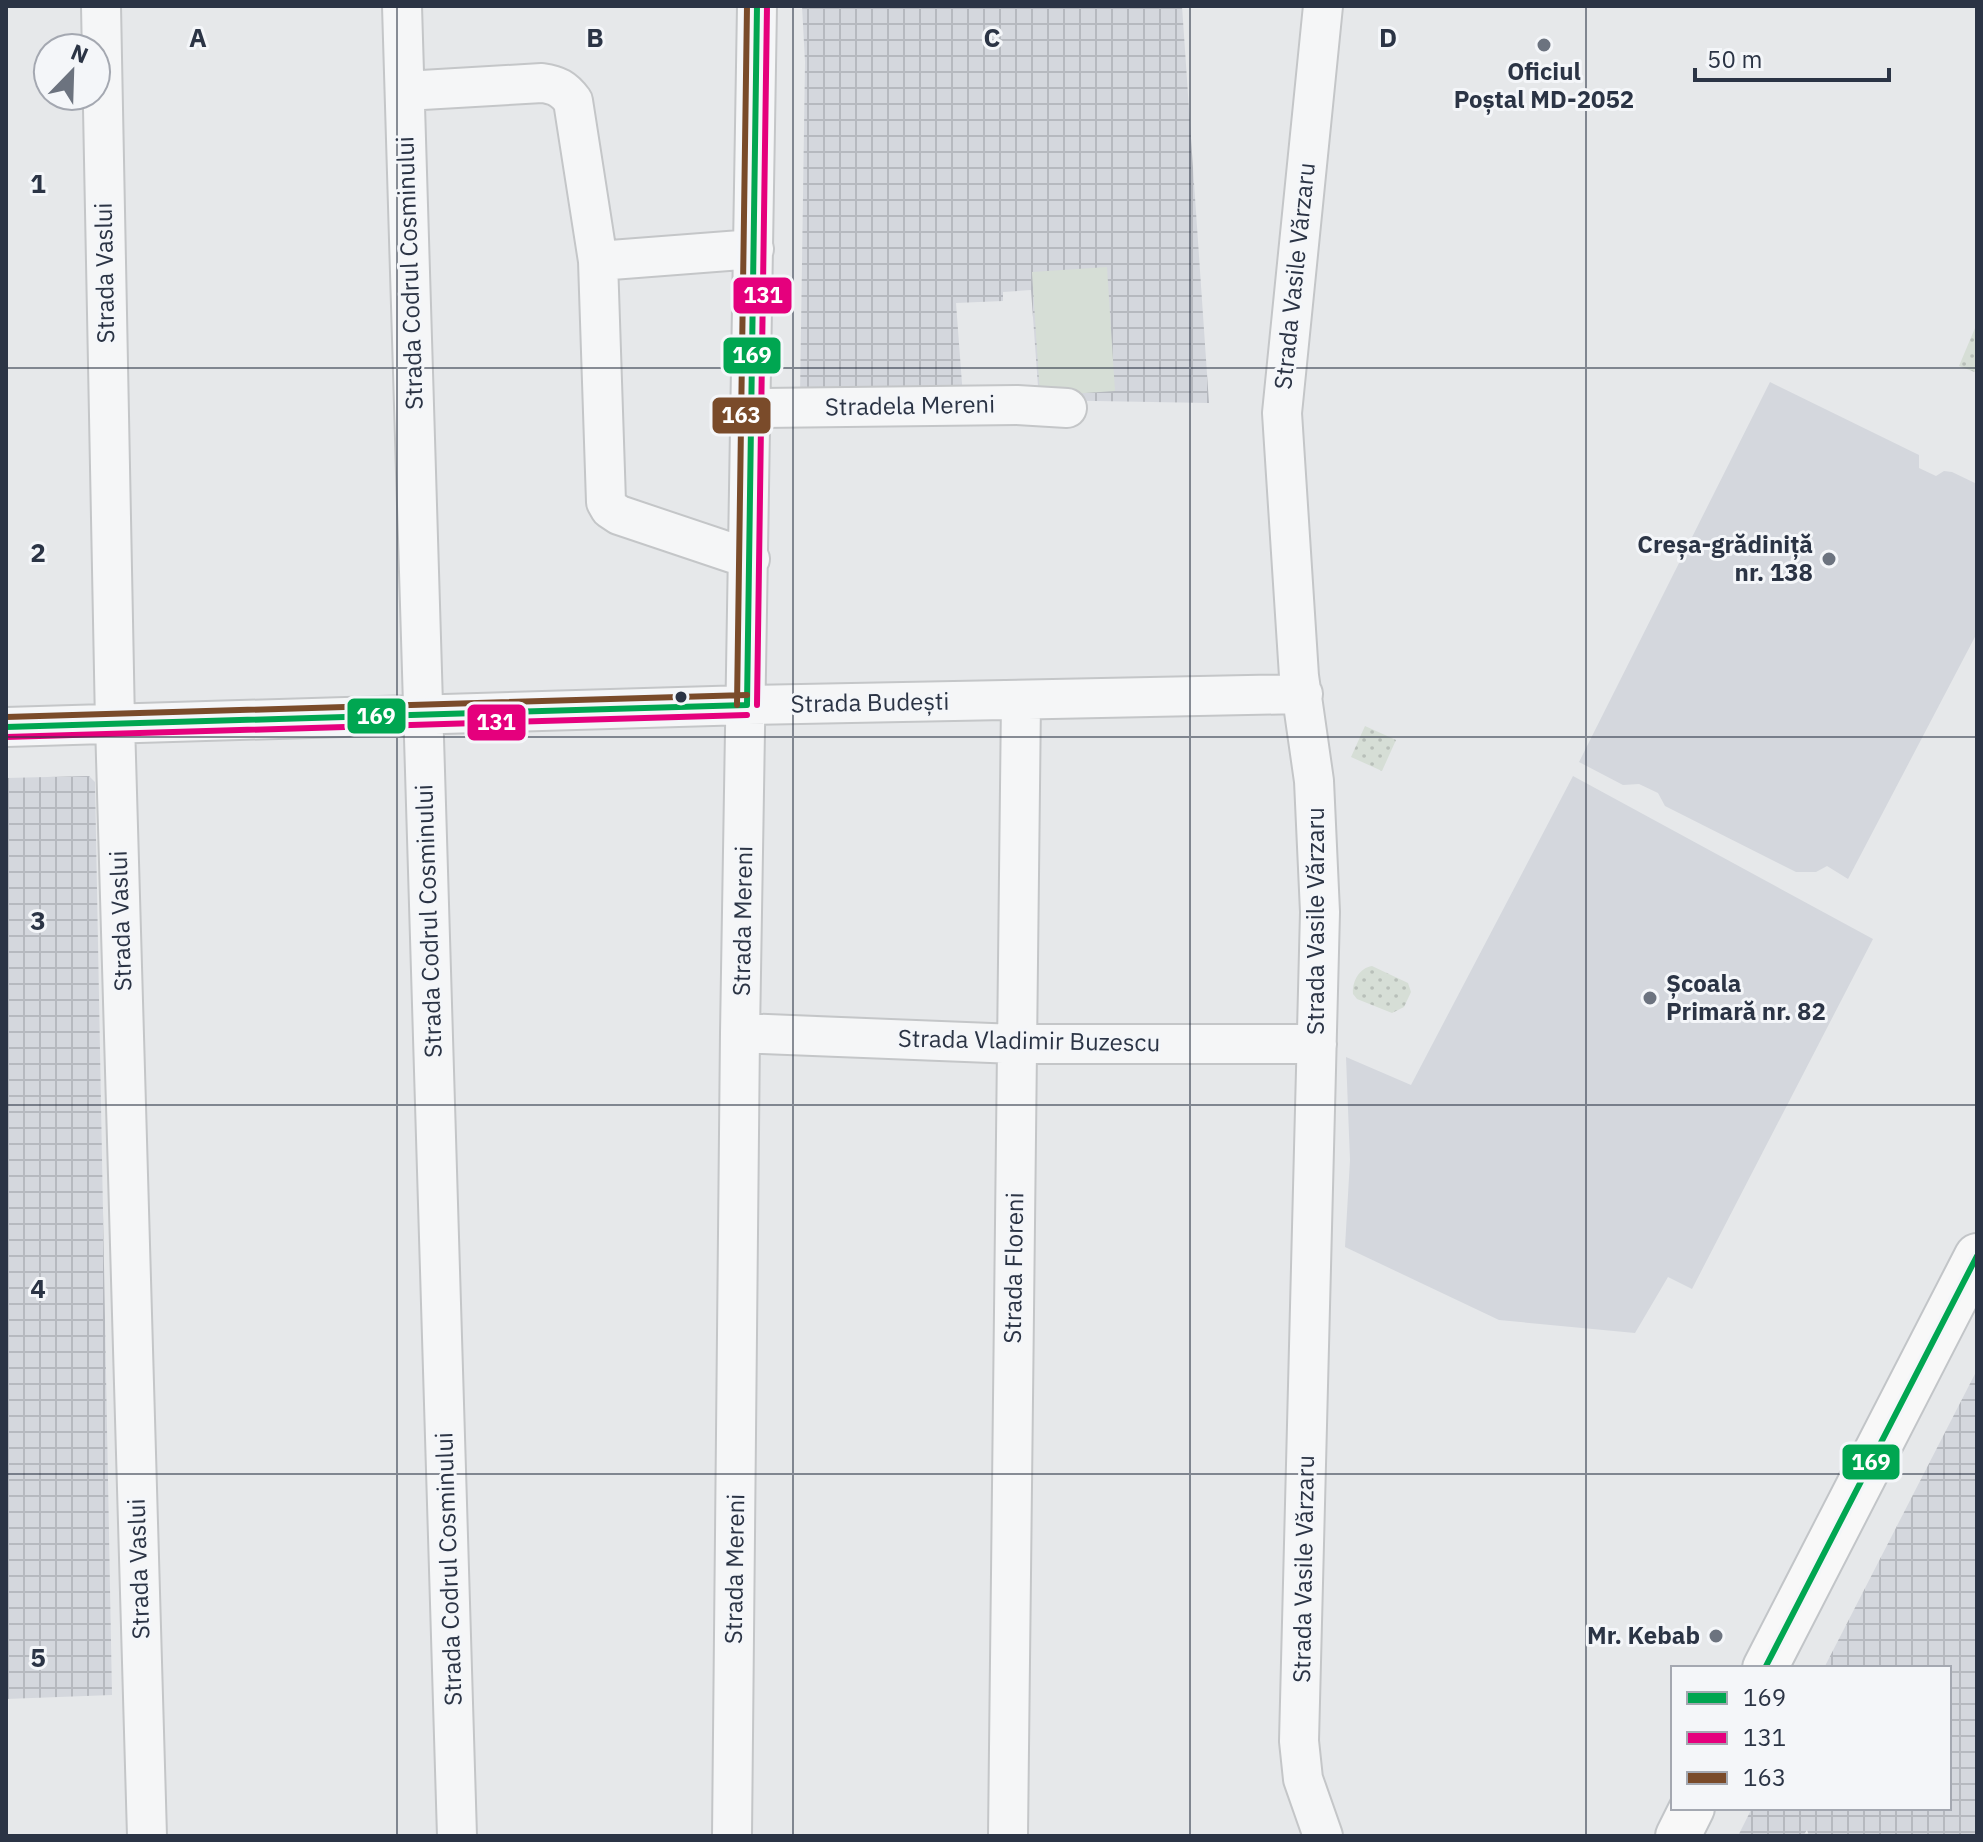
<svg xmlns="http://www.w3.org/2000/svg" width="1983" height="1842" font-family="'IBM Plex Sans',sans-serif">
  <defs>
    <pattern id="industrial-grid" width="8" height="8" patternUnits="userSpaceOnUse" patternTransform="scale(2)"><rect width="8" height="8" fill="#d4d7dd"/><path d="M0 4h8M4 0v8" fill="none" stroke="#b6b9bf"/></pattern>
    <pattern id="grass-dots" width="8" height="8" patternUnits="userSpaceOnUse" patternTransform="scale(2)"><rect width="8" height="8" fill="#d6ded6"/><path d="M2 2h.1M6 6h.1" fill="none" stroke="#b8bfb9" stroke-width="1.8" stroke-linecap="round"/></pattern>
  </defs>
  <rect width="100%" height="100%" fill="#e6e8ea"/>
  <path fill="#d4d7dd" d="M1770,382L1919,455V468L1936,476L1944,471L1952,472L1977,484V633L1848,879L1827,866L1816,872H1796L1665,806L1658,793L1639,784L1623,785L1579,762Z
    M1573,776L1873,939L1692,1289L1668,1277L1635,1333L1499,1320L1345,1247L1350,1160L1346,1057L1411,1085Z"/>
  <path fill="url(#industrial-grid)" d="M802,6H1182L1209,403L1039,400L1031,290L1003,292V301L956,303L963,397H800L805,62Z
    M89,776L95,782L112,1695L6,1699V778Z
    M1977,1370V1836H1809L1807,1830L1803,1836H1738L1752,1808H1949V1668H1824Z"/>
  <path fill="url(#grass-dots)" d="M1975,328L1977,329V373L1959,366Z
    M1365,726L1396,740L1382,771L1351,757Z
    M1372,966L1408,983L1411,992L1404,1007L1392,1013L1357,999L1353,994C1352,982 1359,968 1372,966Z"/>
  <path fill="#d6ded6" d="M1107,267L1115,391L1040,396L1032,272Z"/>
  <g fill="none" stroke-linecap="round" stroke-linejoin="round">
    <g stroke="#c4c6c8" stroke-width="42">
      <path id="minor" d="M101,6L115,723L147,1836
        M402,6L457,1836
        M1323,6L1282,413L1299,676L1314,781L1320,912L1299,1741L1303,1779L1323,1836
        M405,91L542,83C557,85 564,89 573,101L598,261L754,249
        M598,261L606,502L610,509L619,515L750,559
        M752,408L1017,405L1067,408
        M6,727L747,705L1303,694
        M740,1033L1016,1044H1317
        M732,1836L740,1033L757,6
        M1008,1836L1021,700"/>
    </g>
    <g stroke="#c2c5c8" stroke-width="48">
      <path id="major" d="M1765,1668L1977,1256
        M1678,1836L1692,1808"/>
    </g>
    <use href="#minor" stroke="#f5f6f7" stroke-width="38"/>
    <use href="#major" stroke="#f8f8f8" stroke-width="44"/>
    <g stroke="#f4f6f9" stroke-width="12">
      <path id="bus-1" d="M747,705L757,6
        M6,727L747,705
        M1765,1668L1977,1256"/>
    </g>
    <g stroke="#f4f6f9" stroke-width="12">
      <path id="bus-2" d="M757,705L767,6
        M6,737L747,715"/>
    </g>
    <g stroke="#f4f6f9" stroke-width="12">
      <path id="bus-3" d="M737,705L747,6
        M6,717L747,695"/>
    </g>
    <use href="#bus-1" stroke="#00a651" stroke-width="6"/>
    <use href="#bus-2" stroke="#e5007d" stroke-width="6"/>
    <use href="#bus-3" stroke="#7a4b2a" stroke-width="6"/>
  </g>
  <path fill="none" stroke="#2b3445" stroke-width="2" stroke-opacity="0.55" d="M397,6V1836M793,6V1836M1190,6V1836M1586,6V1836M6,368H1977M6,737H1977M6,1105H1977M6,1474H1977"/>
  <g fill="#6c737f" stroke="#f4f6f9" stroke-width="3">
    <circle cx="1544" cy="45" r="8"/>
    <circle cx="1829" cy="559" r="8"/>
    <circle cx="1650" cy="998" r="8"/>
    <circle cx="1716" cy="1636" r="8"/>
  </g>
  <circle fill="#2b3445" stroke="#f4f6f9" stroke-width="3" cx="681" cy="697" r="7"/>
  <g text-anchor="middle" stroke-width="6" stroke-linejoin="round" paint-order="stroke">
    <g font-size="24" font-weight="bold" fill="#2b3445" stroke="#f4f6f9" text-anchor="end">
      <text x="1544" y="80" text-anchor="middle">Oficiul<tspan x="1544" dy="28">Poștal MD-2052</tspan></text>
      <text x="1813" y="553">Creșa-grădiniță<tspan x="1813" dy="28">nr. 138</tspan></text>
      <text x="1666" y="992" text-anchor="start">Școala<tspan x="1666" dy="28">Primară nr. 82</tspan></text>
      <text x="1700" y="1644">Mr. Kebab</text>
    </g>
    <g font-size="24" fill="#2b3445" stroke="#f4f6f9">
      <text transform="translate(105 273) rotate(-91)" y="8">Strada Vaslui</text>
      <text transform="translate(410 273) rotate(-92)" y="8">Strada Codrul Cosminului</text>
      <text transform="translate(1295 276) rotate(-84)" y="8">Strada Vasile Vărzaru</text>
      <text transform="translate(910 406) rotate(-1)" y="8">Stradela Mereni</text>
      <text transform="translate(870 703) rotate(-1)" y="8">Strada Budești</text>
      <text transform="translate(121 921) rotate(-92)" y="8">Strada Vaslui</text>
      <text transform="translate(429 921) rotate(-92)" y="8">Strada Codrul Cosminului</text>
      <text transform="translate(743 921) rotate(-89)" y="8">Strada Mereni</text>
      <text transform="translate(1316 921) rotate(-90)" y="8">Strada Vasile Vărzaru</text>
      <text transform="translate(1029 1041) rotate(1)" y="8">Strada Vladimir Buzescu</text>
      <text transform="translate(1014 1268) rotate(-89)" y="8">Strada Floreni</text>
      <text transform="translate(139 1569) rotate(-92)" y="8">Strada Vaslui</text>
      <text transform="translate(449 1569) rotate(-92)" y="8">Strada Codrul Cosminului</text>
      <text transform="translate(735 1569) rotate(-89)" y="8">Strada Mereni</text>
      <text transform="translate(1304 1569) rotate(-89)" y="8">Strada Vasile Vărzaru</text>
    </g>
  </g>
  <g font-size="26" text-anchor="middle" font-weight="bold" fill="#2b3445" stroke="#f4f6f9" stroke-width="6" stroke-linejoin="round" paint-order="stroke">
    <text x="198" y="47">A</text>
    <text x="595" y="47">B</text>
    <text x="992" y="47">C</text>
    <text x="1388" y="47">D</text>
    <text x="38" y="193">1</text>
    <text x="38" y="562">2</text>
    <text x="38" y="930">3</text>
    <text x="38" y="1298">4</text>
    <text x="38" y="1667">5</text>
  </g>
  <g stroke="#f4f6f9" stroke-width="3">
    <rect x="732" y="276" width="61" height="39" rx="8" fill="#e5007d"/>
    <rect x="722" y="336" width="60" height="39" rx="8" fill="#00a651"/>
    <rect x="711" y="396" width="61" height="39" rx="8" fill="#7a4b2a"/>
    <rect x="346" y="697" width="61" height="38" rx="8" fill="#00a651"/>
    <rect x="466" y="703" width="61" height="39" rx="8" fill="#e5007d"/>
    <rect x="1841" y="1443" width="60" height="38" rx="8" fill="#00a651"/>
  </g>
  <g font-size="22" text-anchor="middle" font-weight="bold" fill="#fff">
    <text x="763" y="303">131</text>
    <text x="752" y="363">169</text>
    <text x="741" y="423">163</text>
    <text x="376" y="724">169</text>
    <text x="496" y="730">131</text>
    <text x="1871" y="1470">169</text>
  </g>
  <rect width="1983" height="1842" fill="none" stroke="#2b3445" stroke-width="16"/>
  <rect x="1671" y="1666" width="280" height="144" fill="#f4f6f9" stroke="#a4a8b1" stroke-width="2"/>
  <rect x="1687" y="1692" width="40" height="12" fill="#00a651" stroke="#a4a8b1" stroke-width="2"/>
  <text x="1743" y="1706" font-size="24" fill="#2b3445">169</text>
  <rect x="1687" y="1732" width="40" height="12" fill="#e5007d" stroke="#a4a8b1" stroke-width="2"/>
  <text x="1743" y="1746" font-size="24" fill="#2b3445">131</text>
  <rect x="1687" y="1772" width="40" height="12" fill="#7a4b2a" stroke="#a4a8b1" stroke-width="2"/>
  <text x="1743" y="1786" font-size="24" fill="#2b3445">163</text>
  <g transform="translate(72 72) rotate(23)"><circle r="38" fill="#f4f6f9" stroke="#a4a8b1" stroke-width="2"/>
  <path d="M0-6L14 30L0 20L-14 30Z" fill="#6c737f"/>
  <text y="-12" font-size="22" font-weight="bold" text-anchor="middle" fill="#2b3445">N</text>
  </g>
  <path d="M1695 68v12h194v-12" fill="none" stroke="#2b3445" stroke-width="4"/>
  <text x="1707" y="68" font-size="24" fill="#2b3445" stroke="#f4f6f9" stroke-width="6" paint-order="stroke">50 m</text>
</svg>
